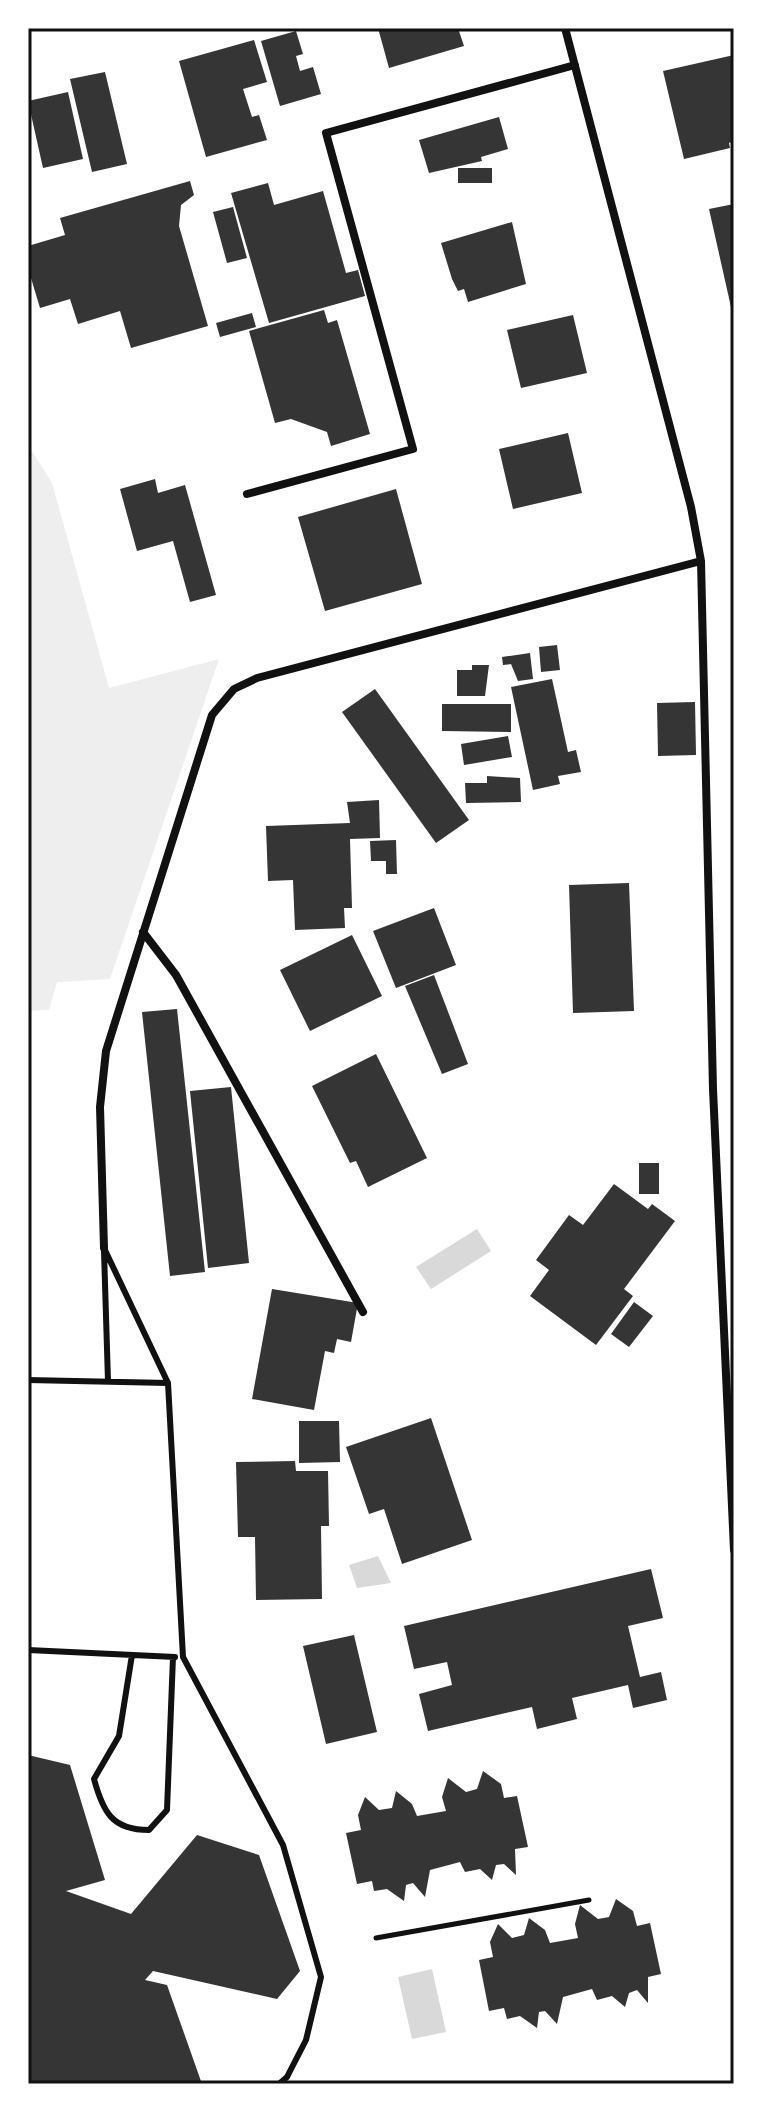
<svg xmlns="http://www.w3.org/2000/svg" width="762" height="2112" font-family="Barlow,sans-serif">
  <rect width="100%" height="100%" fill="#fff"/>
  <path fill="#eee" d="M28,445L52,483L109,688L219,659L110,979L57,982L49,1010L28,1011Z"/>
  <path fill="#d9d9d9" d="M477,1229L491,1251L431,1289L416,1267Z
    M378,1556L391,1583L357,1588L349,1565Z
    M432,1969L446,2032L412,2039L398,1977Z"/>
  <path fill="#353535" d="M378,28H458L464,46L389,68Z
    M296,31L303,54L296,56L300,71L313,67L321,94L280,106L261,41Z
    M254,40L267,82L243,89L252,117L259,115L267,140L206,157L179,61Z
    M734,55V141L729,143L730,148L684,159L663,71Z
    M105,72L127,164L92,172L70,79Z
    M68,92L83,159L43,168L28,101Z
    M499,117L508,149L481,157L482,161L429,173L419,140Z
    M458,168H492V183H458Z
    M190,181L194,195L181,205L179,226L208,326L131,348L120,311L78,324L70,299L40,308L28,268V246L65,235L60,218Z
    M268,183L274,205L323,191L346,273L358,270L365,296L269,323L231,193Z
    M734,204V316H733L709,209Z
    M233,207L247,258L227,263L213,212Z
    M512,222L526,284L468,302L464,289L458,291L452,279L441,243Z
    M324,310L328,323L337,320L370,434L331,446L327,432L291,419L275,423L249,331Z
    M252,313L256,327L220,337L216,323Z
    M573,315L587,373L521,388L507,330Z
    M568,433L582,493L513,509L499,449Z
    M155,479L158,493L185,485L216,595L190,602L173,541L137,551L120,489Z
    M396,489L422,584L325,611L298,517Z
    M557,645L560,670L541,672L539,647Z
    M530,653L533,679L518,681L511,664L503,665L502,657Z
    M472,665H489L485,696H457V670H472Z
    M552,679L568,752L576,750L581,772L558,776L560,784L533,790L511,687Z
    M375,689L469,820L436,843L342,712Z
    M695,702L696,755L658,756L657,703Z
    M442,704H511V732L442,731Z
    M508,736L512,757L464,765L461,744Z
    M487,776L520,778L521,802L466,803L465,783H487Z
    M379,800L380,838L350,839L352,908H344L345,928L295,930L293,880L268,881L266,826L350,823L347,802Z
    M396,840L397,874H386V861H371L370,841Z
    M629,883L634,1011L573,1013L569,885Z
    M434,908L456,965L396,988L373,931Z
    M352,935L382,996L310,1031L280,970Z
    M434,975L468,1064L442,1074L405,986Z
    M177,1009L205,1272L170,1276L142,1012Z
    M376,1054L427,1158L368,1187L356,1161L350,1163L312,1086Z
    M231,1087L249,1263L208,1268L190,1091Z
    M639,1163H659V1194H639Z
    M614,1184L648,1209L652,1204L675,1221L624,1289L633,1296L596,1345L530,1296L549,1270L536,1260L569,1215L583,1225Z
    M272,1289L358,1303L351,1342L337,1339L334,1353L325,1351L314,1410L252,1399Z
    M634,1302L653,1316L629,1347L611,1334Z
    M431,1418L472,1540L402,1564L384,1509L369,1514L346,1447Z
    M299,1421H339L340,1462L299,1463Z
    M295,1461L296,1471H328L329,1526H321L322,1599L256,1600L255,1537H238L236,1462Z
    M651,1569L663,1618L628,1626L640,1677L661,1672L667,1700L633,1708L628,1685L572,1698L577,1719L537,1729L532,1707L428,1731L419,1694L452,1685L447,1662L414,1669L404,1626Z
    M354,1635L377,1732L326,1744L303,1646Z
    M28,1755L70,1765L105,1880L66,1891L131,1914L197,1835L259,1855L300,1971L277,1999L153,1971L145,1980L167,1985L202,2084H28Z
    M483,1771L501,1784L504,1798L517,1796L528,1847L515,1849L516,1875L504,1864L496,1865L492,1880L480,1869L465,1872L460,1862L430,1870L425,1897L413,1883L406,1885L404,1901L387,1889L374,1891L372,1881L357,1884L346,1833L361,1830L358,1815L365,1797L379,1810L392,1808L396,1791L412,1804L417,1816L446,1811L442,1797L448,1778L466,1792L477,1789Z
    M616,1899L633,1911L637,1926L650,1923L661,1974L648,1977V2003L637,1990L629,1993L625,2007L612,1996L597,2000L592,1989L563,1997L557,2024L545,2011L539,2012L537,2028L520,2016L507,2019L504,2008L489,2011L479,1960L493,1957L490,1942L498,1924L512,1938L524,1935L529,1918L545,1930L550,1943L578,1938L575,1924L580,1905L598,1919L609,1917Z"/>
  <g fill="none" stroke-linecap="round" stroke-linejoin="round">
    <path stroke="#111" stroke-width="5" d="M376,1938L589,1900"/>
    <path stroke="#111" stroke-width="6" d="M104,1248L168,1383L183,1657L283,1845L321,1977L306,2040L287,2077L279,2084
      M104,1251L108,1381
      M28,1380L168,1383
      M28,1650L175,1657
      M132,1655L119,1736L94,1779C103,1812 112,1830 149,1830L167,1810L173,1657"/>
    <path stroke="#111" stroke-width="8" d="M565,28L691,507L701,561L713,1089L734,1550
      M247,494L413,449L326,133L575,65
      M143,932L176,975L363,1312
      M104,1248L100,1107L106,1051L212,715L234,689L257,678L701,561"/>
  </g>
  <rect width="762" height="2112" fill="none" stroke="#ffffff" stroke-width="60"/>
  <rect x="30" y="30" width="702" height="2052" fill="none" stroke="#111" stroke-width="3"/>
</svg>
